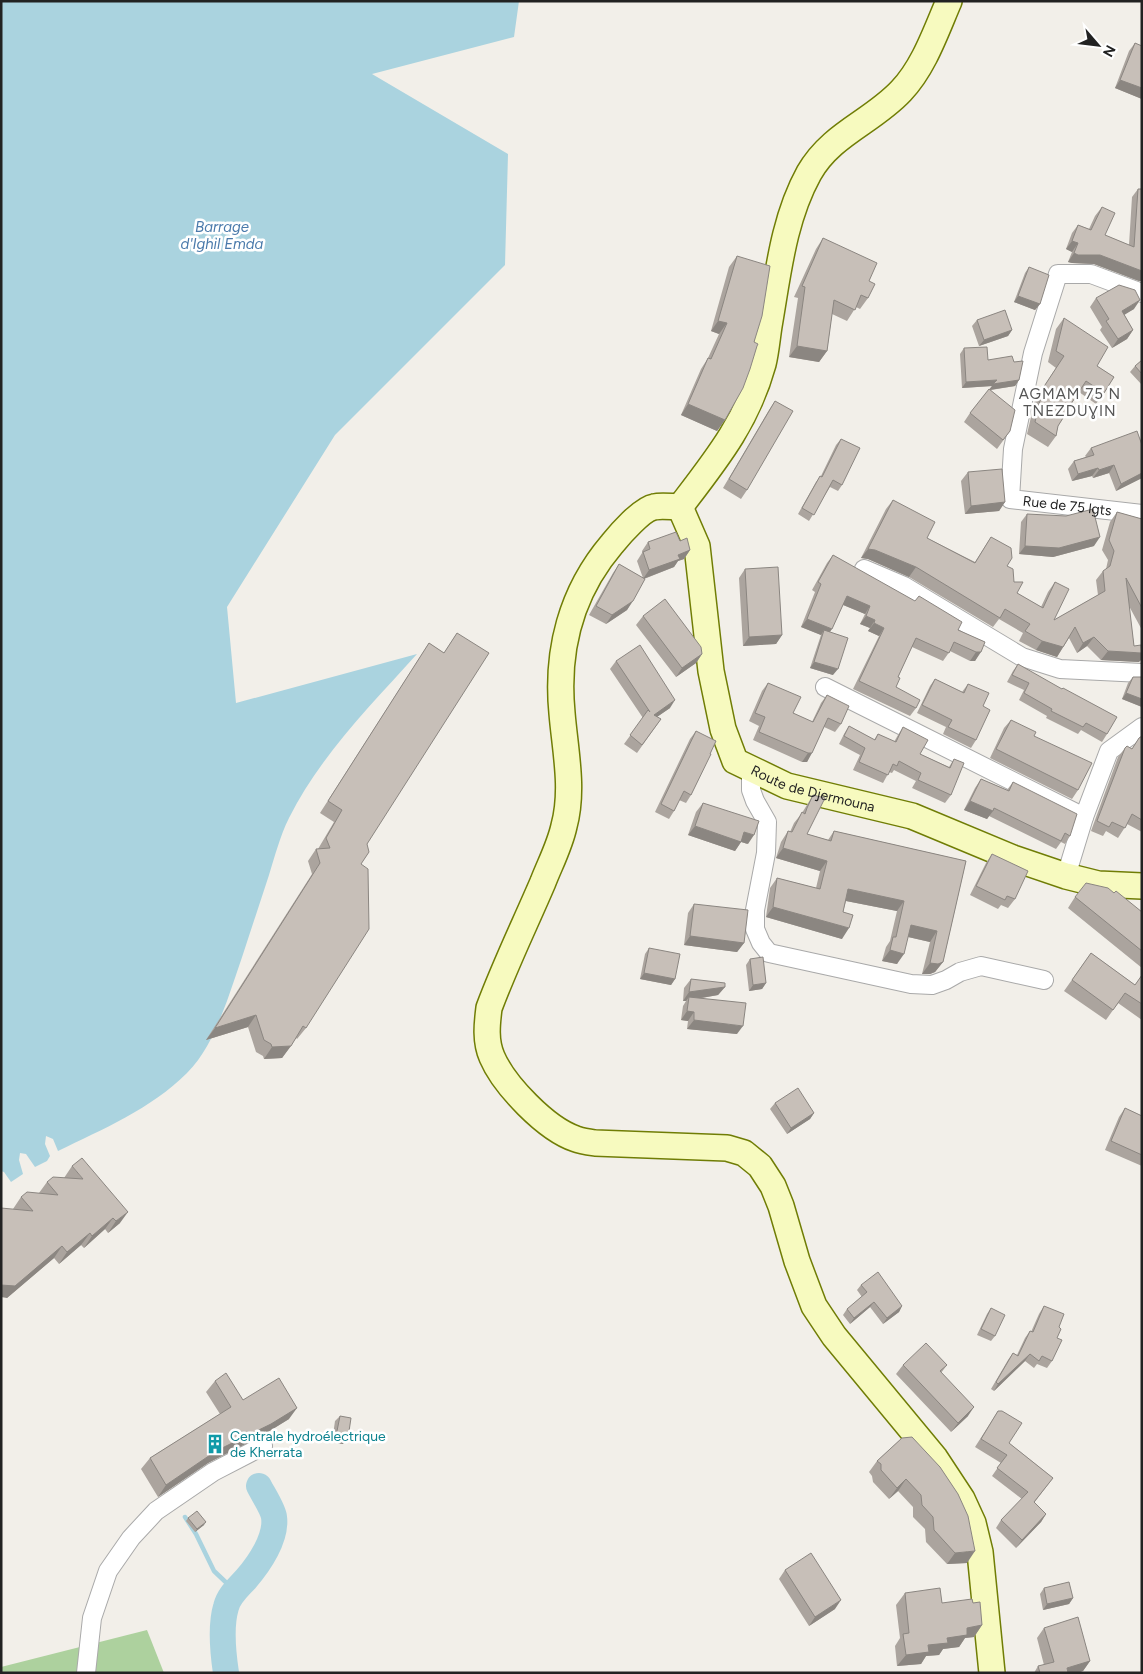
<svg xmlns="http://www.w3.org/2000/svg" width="1143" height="1674" viewBox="0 0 1143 1674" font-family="Figtree,sans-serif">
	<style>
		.forest { fill: #add19e }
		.water { fill: #aad3df }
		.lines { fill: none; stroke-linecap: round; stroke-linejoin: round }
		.stream { stroke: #aad3df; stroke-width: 4.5 }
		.river { stroke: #aad3df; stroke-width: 26 }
		.street-casing { stroke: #a9a9a9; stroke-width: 20 }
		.secondary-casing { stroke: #707d05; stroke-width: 28 }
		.street { stroke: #fff; stroke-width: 18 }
		.secondary { stroke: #f7fabf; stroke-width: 25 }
		.wall { fill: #aba49e }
		.shaded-wall { fill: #8b8681 }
		.building { fill: #c7bfb8; stroke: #8b8681 }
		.labels { text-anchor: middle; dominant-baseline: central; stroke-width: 5; stroke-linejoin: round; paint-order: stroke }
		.street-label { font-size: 14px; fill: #222; stroke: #fff }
		.culture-label { font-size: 14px; fill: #0d838f; stroke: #fff; text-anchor: start }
		.water-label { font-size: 15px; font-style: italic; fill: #4a7aab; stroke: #fff }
		.neighbourhood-label { font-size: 15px; letter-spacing: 1px; fill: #555; stroke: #fff }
	</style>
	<rect width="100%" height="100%" fill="#f2efe9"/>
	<path class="forest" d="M147 1630 164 1673H1V1667Z"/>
	<path class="water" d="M1 1H519L514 37 372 74 508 154 505 265 335 435 227 607 236 703 417 654C371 705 320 756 289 818 280 836 275 856 269 875 255 917 242 959 227 1001 217 1027 207 1053 187 1073 151 1109 103 1129 58 1151L53 1139 46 1136 45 1144 50 1156 47 1161 35 1167 26 1154 20 1153 19 1160 23 1174 11 1182 4 1172 1 1171Z"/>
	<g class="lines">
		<path class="stream" d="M185 1517 196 1534 214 1571 234 1590"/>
		<path class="river" d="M226 1673C223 1653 220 1627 226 1607 229 1595 238 1588 246 1579 259 1564 277 1538 274 1517 273 1509 263 1494 259 1486"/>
		<defs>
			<g id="street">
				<path id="s1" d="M1142 293 1091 274H1058L1033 353 1013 449 1010 499 1142 514"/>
				<path d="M864 569 904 586 1022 657 1060 669 1142 673"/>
				<path d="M825 687 1084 817"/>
				<path d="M751 769V790L755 801 767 822 766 853 755 910V929L761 943 769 953 911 984 932 985 946 980 960 972 981 966 1044 980"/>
				<path d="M1066 876 1084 817 1109 751 1142 727"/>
				<path d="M86 1673 92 1618 108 1571 131 1538 156 1511 213 1472 263 1446"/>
			</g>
			<g id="secondary">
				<path d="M949 1C936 31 924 67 901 91 872 122 831 134 809 173 783 220 778 275 769 326 767 339 766 352 763 364 747 422 716 460 680 507 672 507 662 505 654 507 642 509 620 534 612 544 571 592 556 651 562 713 565 750 574 789 564 826 560 845 550 864 543 882 525 924 505 965 489 1008 487 1024 485 1041 492 1057 504 1085 546 1129 576 1139 581 1141 588 1142 595 1143L727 1148 744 1153 760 1166 773 1186 781 1206 797 1261 814 1306 834 1336 935 1458 962 1499 973 1523 980 1552 992 1673"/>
				<path id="s2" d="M680 507 697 546 711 671 723 729 735 761 787 786 912 816 1013 858 1066 876 1098 884 1142 886"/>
			</g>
		</defs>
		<use href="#street" class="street-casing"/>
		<use href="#secondary" class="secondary-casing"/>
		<use href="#street" class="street"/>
		<use href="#secondary" class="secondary"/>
	</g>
	<path class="wall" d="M1135 43 1142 46V99L1115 88 1129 51Z
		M1138 189H1142V281H1139L1094 264 1072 263 1068 262 1072 252 1066 249 1072 233 1078 225 1089 229 1095 216 1102 207 1105 235 1129 245 1132 197Z
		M823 238 869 281 868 298 860 309 856 307 847 321 832 314 827 351 819 362 789 357 798 298 794 297 816 249Z
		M737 256 725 420 717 431 681 415 701 369 708 358 719 334 711 331 729 267Z
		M1029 267 1040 304 1035 310 1014 302 1025 273Z
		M1096 298 1134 309 1124 314 1133 330 1127 339 1112 348 1100 330 1102 327 1090 307Z
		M1064 318 1097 366 1114 377 1096 404 1079 392 1067 410 1058 426 1056 436 1048 447 1027 434 1035 400 1056 368 1048 362 1056 329Z
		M977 320 1012 330 1008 336 979 346 972 326Z
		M964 348 988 360 1014 362 1019 380 1015 386 991 390 1010 431 997 449 964 422 970 413 992 386 962 388 960 354Z
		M1142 360V385L1130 372 1135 366Z
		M775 401 747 490 741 499 723 488 769 410Z
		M841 439 842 485 838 491 830 487 809 521 798 514 816 482 821 476 836 445Z
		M1142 445V478L1116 491 1109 473 1093 478 1092 476 1072 481 1068 469 1074 461 1086 457 1085 456 1091 448Z
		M968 472 1005 502 999 511 965 514 961 481Z
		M893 500 927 538 975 562 991 537 1007 566 1014 582 1017 593 1041 607 1048 592 1055 582 1054 620 1098 595 1096 580 1103 571 1106 569 1108 560 1102 550 1110 522 1117 512 1142 519V630L1129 606 1134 646 1139 662 1101 660 1087 646 1077 653 1069 638 1057 657 1036 650 1019 641 1023 633 999 619 993 627 909 577 868 559 861 558 886 509Z
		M1027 514 1094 546 1053 557 1019 554 1021 522Z
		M680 541 690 550 684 559 678 561 674 567 644 579 627 610 606 624 589 615 613 573 619 564 643 578 637 561 642 553V551L648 542Z
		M833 555 958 630 985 642 975 661H970L950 651 943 661 912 647 898 677 896 687 916 708 910 716 853 689 879 636 868 631 870 628 860 624 865 614 843 605 830 632 833 675 810 668 821 635 801 627 815 592 812 590 827 563Z
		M745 569 782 635 776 644 743 646 739 578Z
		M643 616 702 654 696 663 676 677 636 625Z
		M457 633 367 844 361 864 306 1028 297 1039 296 1038 282 1058 264 1059 263 1056 256 1052 248 1027 206 1040 312 874 308 861 316 849H318L334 822 320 813 429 643 444 653Z
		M616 661 670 708 657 717 661 719 637 753 624 744 643 718 610 669Z
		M1018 664 1107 734 1102 742 1081 730 1078 734 1046 718 1047 716 1019 700 1024 690 1007 682 1013 671Z
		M1133 677H1142V707L1122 699 1128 683Z
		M935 679 962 692 968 684 983 706 976 740 971 748 943 734 946 727 917 713 930 686Z
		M768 683 793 713 812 722 821 703 827 695 841 724 835 732 824 727 807 762H802L753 740 759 726 749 721 762 691Z
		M1011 720 1034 736 1078 790 1072 799 990 758 1004 728Z
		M849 726 874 740 878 734 894 742 898 735 903 727 920 754 949 767 954 759 951 795 945 803 912 788 916 781 894 770 892 773 889 772 883 783 853 770 860 755 839 744 844 734Z
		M696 731 710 754 691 795 686 803 679 800 674 811 669 819 655 812 690 739Z
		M1142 736V832L1127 824 1118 838 1106 831 1103 836 1091 831 1118 757 1125 748 1132 749 1139 738Z
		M981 779 1007 790 1013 782 1070 836 1065 844 1061 842 1056 849 989 816 987 819 964 810 975 788Z
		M813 795 807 834 828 840 834 831 966 861 943 962 935 972 930 974H922L930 942 908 937 897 964 882 961 886 947 890 941 897 911 846 901 843 912 842 939 766 917 770 888 777 878 816 888 820 871 776 858 781 842 788 831 790 832 794 823 802 813Z
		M703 803 748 844 741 842 735 851 688 835 696 812Z
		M992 854 1015 899 1008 908 1001 905 998 909 970 895 986 863Z
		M1114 893 1142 912V968L1068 908 1075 897Z
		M694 904 744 943 737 952 684 945 688 913Z
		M649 948 675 979 671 985 640 979 645 954Z
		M1091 953 1135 985 1142 975V1020L1118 1003 1106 1020 1064 991Z
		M750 959 766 983 762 989 749 991 746 965Z
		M691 979 725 987 718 995 702 998 737 1034 687 1029 688 1021 681 1020 683 1006 686 1001H683L684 988Z
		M775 1103 814 1113 810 1119 787 1134 770 1109Z
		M1125 1108 1142 1116V1166L1105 1150 1119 1117Z
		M72 1166 120 1223 108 1233 105 1229 84 1248 81 1245 59 1264 54 1258 7 1298 13 1209 21 1197 39 1193 47 1182 64 1178Z
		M861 1285 902 1306 899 1312 883 1324 870 1307 850 1324 843 1315 847 1309 862 1297 857 1290Z
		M1044 1306 1059 1327 1052 1361 1047 1368 1037 1364 1034 1368 1025 1361 994 1391 991 1389 1008 1360 1013 1353 1017 1355 1025 1338 1030 1331 1031 1332 1039 1314Z
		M991 1308 995 1336 991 1341 977 1335 987 1314Z
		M903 1365H947L941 1373 968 1416 951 1432 896 1374Z
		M215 1381 243 1400 289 1419 263 1435 208 1463 158 1497 141 1469 150 1458 220 1414 206 1392Z
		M998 1411 1009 1443 1053 1478 1034 1503 1046 1514 1041 1522 1016 1548 996 1528 1001 1520 1022 1499 992 1476 1001 1463 975 1447Z
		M340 1416 343 1444 332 1442 335 1421Z
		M902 1438 967 1563 947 1564 926 1542 925 1529 913 1517V1507L898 1491 889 1499 873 1482 872 1476 869 1472 877 1461Z
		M188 1518 204 1525 195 1532 186 1521Z
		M785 1570 835 1609 809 1626 779 1579Z
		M1044 1588 1073 1598 1069 1604 1043 1610 1040 1594Z
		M905 1593 942 1603H973L982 1625 974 1637 965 1638 959 1647 943 1649 939 1655 926 1656 921 1664 897 1666 895 1646 900 1638 896 1605Z
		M1044 1628 1090 1661 1083 1671 1077 1673H1034L1038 1666 1044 1665 1037 1638Z"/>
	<path class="shaded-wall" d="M1120 80 1142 88V99L1115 88Z
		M1072 241 1078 243 1072 252 1066 249Z
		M1074 253 1100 255 1142 271V281H1139L1094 264 1072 263 1068 262Z
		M1018 296 1040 304 1035 310 1014 302Z
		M1140 300 1134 309 1116 320 1122 311Z
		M718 321 727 323 719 334 711 331Z
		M1012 330 1008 336 979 346 984 340Z
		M1133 330 1127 339 1112 348 1118 339Z
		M797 346 827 351 819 362 789 357Z
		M997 380H1019L1015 386 989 390 992 386 962 388 966 382Z
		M688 404 725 420 717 431 681 415Z
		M1114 465 1109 473 1093 478 1099 470Z
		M1098 468 1092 476 1072 481 1078 474Z
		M1142 473V478L1116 491 1121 484Z
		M1005 502 999 511 965 514 971 506Z
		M1100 537 1094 546 1053 557 1019 554 1025 546Z
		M868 549 875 550 916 567 909 577 868 559 861 558Z
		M690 550 684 559 678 561 674 567 643 579 649 570 678 555Z
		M847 596 870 606 865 614 841 604Z
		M633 601 627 610 606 624 612 615Z
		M866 616 875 620 870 628 860 624Z
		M807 619 832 629 826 637 824 630 821 635 801 627Z
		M874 623 884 628 879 636 868 631Z
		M782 635 776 644 743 646 749 637Z
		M1094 637 1087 646 1077 653 1083 643Z
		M1042 641 1063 647 1057 657 1036 650Z
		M1108 651 1142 653V659L1139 662 1101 660Z
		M976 652H981L975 661H970Z
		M702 654 696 663 676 677 682 668Z
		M814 662 838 669 833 675 810 668Z
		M1126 693 1142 699V707L1122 699Z
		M675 700 670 708 648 723 654 715Z
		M808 753H812L807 762H802Z
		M970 801 993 811 987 819 964 810Z
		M695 826 741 842 735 851 688 835Z
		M744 832 754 835 748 844 738 841Z
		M783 848 827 861 820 871 776 858Z
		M848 889 904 901 897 911 841 900Z
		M773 907 849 928 842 939 766 917Z
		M911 925 937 931 930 942 904 936Z
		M690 936 744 943 737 952 684 945Z
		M890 950 904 954 897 964 882 961Z
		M943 962 935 972 930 974H922L930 963Z
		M644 973 675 979 671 985 640 979Z
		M766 983 762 989 749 991 753 985Z
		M725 987 718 995 689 1000V997L686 1001H683L689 992Z
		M687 1011 694 1012 688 1021 681 1020Z
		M256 1015 248 1027 206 1040 215 1028Z
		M694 1020 743 1026 737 1034 687 1029Z
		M291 1046 282 1058 264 1059 272 1047Z
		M814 1113 810 1119 787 1134 791 1128Z
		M128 1212 120 1223 108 1233 116 1221Z
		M113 1218 105 1229 84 1248 92 1236Z
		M90 1233 81 1245 59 1264 67 1252Z
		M62 1246 54 1258 7 1298 1 1297V1285Z
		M874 1302 870 1307 850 1324 854 1318Z
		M902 1306 899 1312 883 1324 887 1318Z
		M1030 1354 1025 1361 994 1391 998 1384Z
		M974 1407 968 1416 951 1432 958 1423Z
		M297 1408 289 1419 263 1435 208 1463 158 1497 166 1485 216 1451Z
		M336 1436 348 1438 343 1444 332 1442Z
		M906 1479 898 1491 889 1499 897 1488Z
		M1046 1514 1041 1522 1016 1548 1022 1540Z
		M206 1522 204 1525 195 1532 197 1529Z
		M975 1551 967 1563 947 1564 955 1553Z
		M1073 1598 1069 1604 1043 1610 1047 1604Z
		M841 1600 835 1609 809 1626 815 1617Z
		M982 1625 974 1637 965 1638 959 1647 943 1649 939 1655 926 1656 921 1664 897 1666 906 1655 947 1638 967 1628Z
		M1090 1661 1083 1671 1077 1673H1063L1067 1668Z"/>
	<path class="building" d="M1135 43 1142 46V88L1120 80Z
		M1138 189H1142V271L1100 255H1078L1074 253 1078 243 1072 241 1078 225 1091 230 1102 207 1115 213 1105 235 1134 247Z
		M823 238 877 263 869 281 875 284 868 298 861 295 855 310 834 300 827 351 797 346 805 287 802 286Z
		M737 256 770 266 762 316 754 342 758 344 757 346 750 369 743 388 725 420 688 404 708 358 711 359 727 323 718 321Z
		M1029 267 1049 275 1040 304 1018 296Z
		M1119 285 1135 290 1140 300 1122 311 1133 330 1118 339 1106 321 1109 319 1096 298Z
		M1005 310 1012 330 984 340 977 320Z
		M1064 318 1108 347 1097 366 1114 377 1104 393 1086 381 1067 410H1068L1058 426 1056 436 1035 422 1043 388 1064 356 1056 351Z
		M987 347 988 360 1012 356 1014 362 1023 361 1019 380 993 384 997 380 966 382 964 348Z
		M1142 360V374L1135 366Z
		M989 389 1015 410 1010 431 1003 440 970 413Z
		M775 401 793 411 747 490 729 479Z
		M1137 431 1142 445V473L1121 484 1114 465 1099 470 1098 468 1078 474 1074 461 1094 455 1091 448Z
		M841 439 860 448 842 485 833 480 814 515 802 508 820 476 822 477Z
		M1002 469 1005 502 971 506 968 472Z
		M893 500 935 522 927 538 975 563 991 537 1011 548 1012 558 1007 566 1013 569 1014 582H1023L1017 593 1043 608 1055 582 1069 589 1054 620 1105 591 1103 571 1110 566 1114 551 1109 540 1117 512 1142 519V608L1126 578 1134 646 1141 645 1142 653 1108 651 1094 637 1083 643 1075 627 1063 647 1042 641 1025 631 1030 624 1005 609 1000 618 916 567 875 550 868 549Z
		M1093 509 1100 537 1059 548 1025 546 1027 514 1066 516Z
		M676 532 680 541 687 538 690 550 678 555 680 559 649 570 643 552 650 549 648 542Z
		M833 555 915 601 919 596 962 622 958 630 985 642 981 652H976L954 642 949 653 916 638 898 677 900 678 896 687 920 700 916 708 859 681 884 628 874 623 875 620 866 616 870 606 847 596 832 629 807 619 821 584 818 582Z
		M619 564 645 579 633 601 612 615 596 606Z
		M778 567 782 635 749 637 745 569Z
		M665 599 701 647 702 654 682 668 643 616Z
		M824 630 848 638 838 669 814 662Z
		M457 633 489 653 367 844 369 852 361 864 368 869 369 929 306 1028 303 1026 291 1046 272 1047 271 1044 264 1040 256 1015 215 1028 320 863 316 849 330 848 326 838 342 810 328 801 429 643 444 653Z
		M640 645 675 700 654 715 661 719 642 745 630 735 648 710 650 712 616 661Z
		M1018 664 1062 689 1063 688 1117 717 1107 734 1086 723 1083 727 1051 711 1052 709 1024 693 1029 683 1012 675Z
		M1133 677H1142V699L1126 693Z
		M935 679 964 693 968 684 989 693 983 706 990 710 976 740 948 727 952 720 922 705Z
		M768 683 801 697 793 713 813 722 827 695 849 706 841 724 828 718 812 753H808L759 732 765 717 755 713Z
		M1011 720 1036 732 1034 736 1092 763 1078 790 996 749Z
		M849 726 875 740 878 734 896 742 903 727 928 740 920 754 950 768 954 759 964 763 951 795 918 780 921 773 899 761 897 766 893 764 888 775 859 762 865 748 844 736Z
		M696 731 716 741 710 754H711L691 795 684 791 674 811 661 804Z
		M1142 736V820L1132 814 1125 828 1112 822 1109 827 1097 821 1125 748 1127 746 1132 749 1139 738Z
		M981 779 1009 791 1013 782 1077 814 1070 836 1065 833 1061 841 994 808 993 811 970 801Z
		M813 795 825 798 807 834 831 841 834 831 966 861 943 962 938 964 930 963 937 931 911 925 904 954 890 950 893 937H896L904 901 848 889 843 912 853 915 849 928 773 907 777 878 820 889 827 861 783 848 788 831 792 832 802 812 805 814 807 808Z
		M703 803 759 821 754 835 744 832 741 842 695 826Z
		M992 854 1028 871 1015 899 1007 896 1005 900 976 886Z
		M1086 883 1108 888 1114 893 1116 891 1142 912V951L1075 897Z
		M694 904 748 910 744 943 690 936Z
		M649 948 680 954 675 979 644 973Z
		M1091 953 1135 985 1142 975V1004L1125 993 1113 1010 1072 980Z
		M763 957 766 983 753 985 750 959Z
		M691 979 725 983V987L689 992Z
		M689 997 746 1003 743 1026 694 1020V1012L687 1011Z
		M798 1088 814 1113 791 1128 775 1103Z
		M1125 1108 1142 1116V1155L1111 1141Z
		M82 1158 128 1212 116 1221 113 1218 92 1236 90 1233 67 1252 62 1246 15 1286 1 1285V1208L33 1211 21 1197 27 1192 58 1195 47 1182 53 1177 83 1179 72 1166Z
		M878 1272 902 1306 887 1318 874 1302 854 1318 847 1309 867 1292 861 1285Z
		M1044 1306 1064 1314 1059 1327 1061 1329 1057 1338 1062 1340 1052 1361 1042 1356 1039 1361 1030 1354 998 1384 996 1382 1013 1353 1018 1356 1030 1331 1033 1332Z
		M991 1308 1005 1315 995 1336 981 1329Z
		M926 1343 947 1365 940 1371 974 1407 958 1423 903 1365Z
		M226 1373 243 1400 279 1378 297 1408 271 1424 216 1451 166 1485 150 1458 231 1407 215 1381Z
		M998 1411H1002L1022 1423 1009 1443 1053 1478 1034 1502 1046 1514 1022 1540 1001 1520 1028 1492 997 1468 1007 1455 981 1439Z
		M340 1416 351 1418 348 1438 336 1436Z
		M912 1437 940 1467 958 1494 968 1516 975 1551 955 1553 934 1530 933 1517 922 1505 921 1495 906 1479 897 1488 881 1470V1464L877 1461 902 1438Z
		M197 1511 206 1522 197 1529 188 1518Z
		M811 1553 841 1600 815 1617 785 1570Z
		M1069 1582 1073 1598 1047 1604 1044 1588Z
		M940 1588 942 1603 972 1599 973 1603 980 1602 982 1625 967 1628V1635L947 1638 948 1643 928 1645 929 1652 906 1655 903 1634 909 1633 905 1593Z
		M1078 1617 1090 1661 1067 1668 1068 1673H1040L1038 1666 1054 1662 1044 1628Z"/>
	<defs>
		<symbol id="building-bare" viewBox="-9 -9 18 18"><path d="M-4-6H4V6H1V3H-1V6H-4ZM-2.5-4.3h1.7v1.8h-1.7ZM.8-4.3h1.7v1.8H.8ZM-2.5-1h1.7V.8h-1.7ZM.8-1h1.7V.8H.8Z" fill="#0f9aa8" stroke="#fff" stroke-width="2.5" paint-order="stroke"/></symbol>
	</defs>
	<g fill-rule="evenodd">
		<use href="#building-bare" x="201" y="1430" width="28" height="28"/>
	</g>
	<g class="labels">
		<g class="street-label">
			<text stroke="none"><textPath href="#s1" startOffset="376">Rue de 75 lgts</textPath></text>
			<text stroke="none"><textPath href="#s2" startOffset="345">Route de Djermouna</textPath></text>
		</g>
		<g class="culture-label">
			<text x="230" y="1436">Centrale hydroélectrique<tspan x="230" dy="16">de Kherrata</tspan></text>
		</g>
		<g class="water-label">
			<text x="222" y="227">Barrage<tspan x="222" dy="17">d'Ighil Emda</tspan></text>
		</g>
		<g class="neighbourhood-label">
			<text x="1070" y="394">AGMAM 75 N<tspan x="1070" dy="17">TNEZDUƔIN</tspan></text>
		</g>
	</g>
	<rect width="1143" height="1674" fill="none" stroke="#222222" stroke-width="5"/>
	<g transform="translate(1098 45) rotate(118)" stroke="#ffffff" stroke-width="4" paint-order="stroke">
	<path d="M0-4L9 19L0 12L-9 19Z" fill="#222222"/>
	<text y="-8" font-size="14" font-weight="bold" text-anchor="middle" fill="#222222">N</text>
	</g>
</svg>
